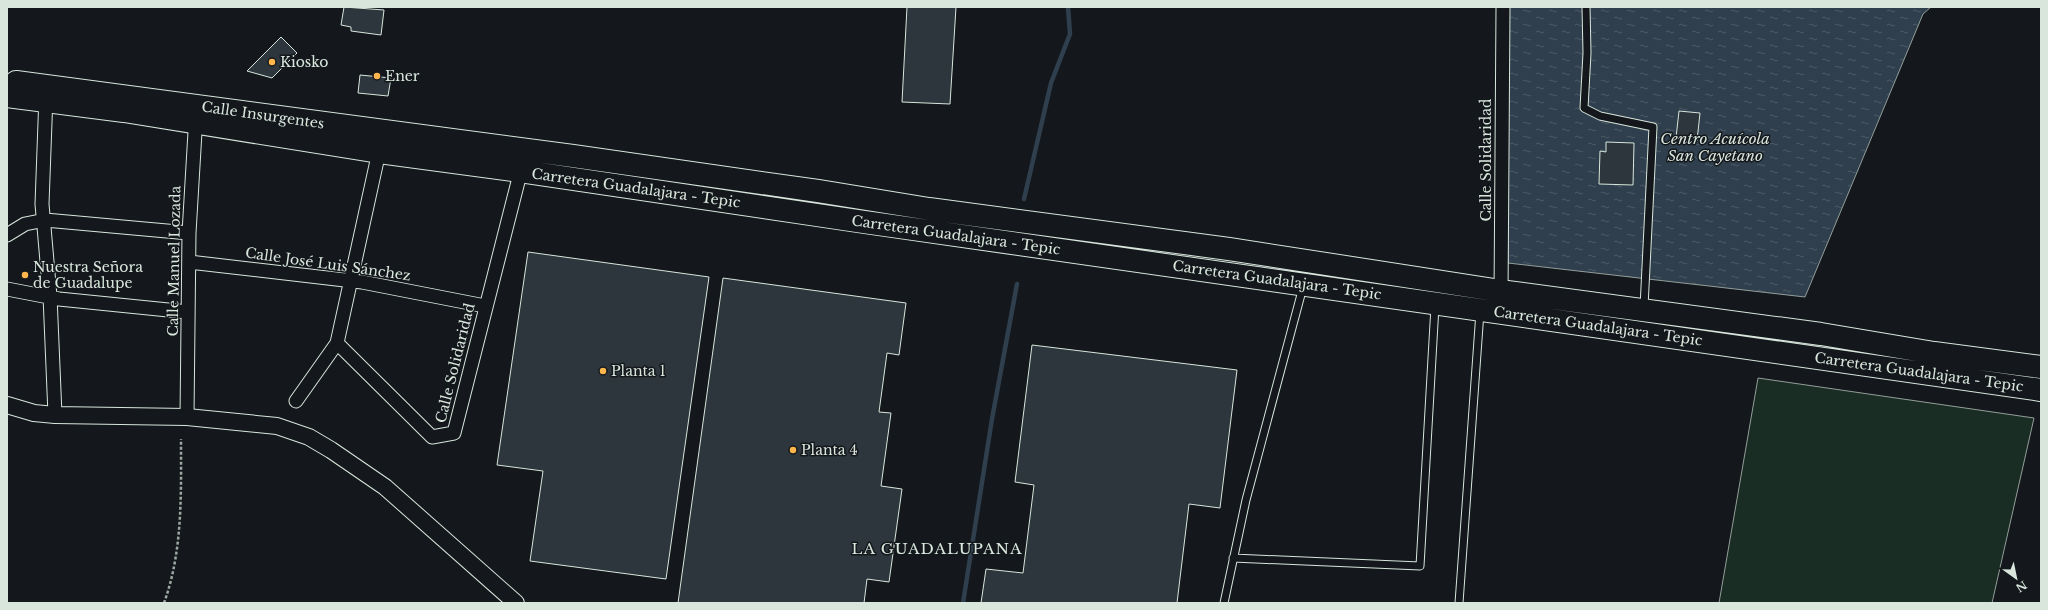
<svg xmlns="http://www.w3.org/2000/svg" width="2048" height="610" viewBox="0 0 2048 610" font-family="'Libre Baskerville',serif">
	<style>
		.green { fill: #1a2d24; stroke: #939e99 }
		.water { fill: url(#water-ripples); stroke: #939e99 }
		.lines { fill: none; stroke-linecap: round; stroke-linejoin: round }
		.stream { stroke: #2f3f4d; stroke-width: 4.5 }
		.building { fill: #2c363c; stroke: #d8e6dc }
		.service-casing { stroke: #d8e6dc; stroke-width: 9 }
		.minor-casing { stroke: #d8e6dc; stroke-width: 15 }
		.tertiary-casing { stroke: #d8e6dc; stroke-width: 18 }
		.trunk-casing { stroke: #d8e6dc; stroke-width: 24 }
		.path { stroke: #9da8a2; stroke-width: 2.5; stroke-dasharray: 3 2; stroke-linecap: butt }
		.service { stroke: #14181c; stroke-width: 7 }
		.minor { stroke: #14181c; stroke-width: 13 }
		.tertiary { stroke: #14181c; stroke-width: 16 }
		.trunk { stroke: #14181c; stroke-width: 22 }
		.poi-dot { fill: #ffb74d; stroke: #14181c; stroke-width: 1.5 }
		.labels { text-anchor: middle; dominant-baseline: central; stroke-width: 3; stroke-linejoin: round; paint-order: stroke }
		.poi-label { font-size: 14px; fill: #d8e6dc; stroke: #14181c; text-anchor: start }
		.street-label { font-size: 14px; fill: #d8e6dc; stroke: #14181c }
		.water-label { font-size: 15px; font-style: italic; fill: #d8e6dc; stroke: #14181c }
		.neighbourhood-label { font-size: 15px; letter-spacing: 1px; fill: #d8e6dc; stroke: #14181c }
	</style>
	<defs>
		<pattern id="water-ripples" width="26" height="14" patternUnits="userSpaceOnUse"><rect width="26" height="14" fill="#2f3f4d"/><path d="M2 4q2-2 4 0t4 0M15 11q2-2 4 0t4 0" fill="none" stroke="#4c5b66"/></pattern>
	</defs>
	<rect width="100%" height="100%" fill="#14181c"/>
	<path class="green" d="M1758 378 2034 418 1992 603H1719Z"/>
	<path class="water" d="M1507 7H1931L1923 14 1805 297 1508 263Z"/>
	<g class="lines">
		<path class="stream" d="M1024 199 1051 83 1070 34 1068 7
			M963 603 992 419 1017 284"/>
	</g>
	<path class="building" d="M344 7 384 10 381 35 351 31V27L341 25Z
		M907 7H956L950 104 902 102Z
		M281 37 297 53 272 78 247 71Z
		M360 75 391 78 388 96 358 93Z
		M1679 111 1700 113 1697 141 1676 138Z
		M1606 142 1634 143 1633 185 1599 184 1600 151 1606 152Z
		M528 252 709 277 666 579 530 561 543 471 497 465Z
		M723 278 906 303 899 355 887 353 879 412 891 413 881 486 902 489 889 582 867 579 864 603H678Z
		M1032 345 1237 370 1220 508 1189 504 1177 603H981L986 569 1023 573 1034 485 1015 482Z"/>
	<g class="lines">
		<defs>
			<path id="service" d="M1586 7 1587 53 1584 108 1600 116 1653 127 1644 307
				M1233 558 1420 566 1435 306
				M1224 603 1246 500 1303 287
				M1459 603 1480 312"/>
			<path id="minor" d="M46 95 42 204 50 296 55 415
				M7 235 25 224 45 220 189 233
				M189 262 362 282 485 306
				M7 289 59 299 188 312
				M1501 297 1503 7
				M337 343 432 437 454 433 522 166
				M296 401 337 343 380 147
				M187 417 189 233 196 115"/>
			<path id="tertiary" d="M7 405 34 413 55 415 187 417 277 426 309 437 331 450 385 487 516 603"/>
			<path id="trunk" d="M16 82 573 156 818 191 929 209 1229 249 1501 291 1821 334 1934 353 2041 367
				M7 96 124 111 379 152 513 170 864 222 2041 390"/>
		</defs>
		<use href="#service" class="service-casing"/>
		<use href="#minor" class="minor-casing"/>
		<use href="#tertiary" class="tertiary-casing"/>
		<use href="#trunk" class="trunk-casing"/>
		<path class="path" d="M164 603C183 551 181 493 181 439"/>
		<use href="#service" class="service"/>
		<use href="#minor" class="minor"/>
		<use href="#tertiary" class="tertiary"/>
		<use href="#trunk" class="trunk"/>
	</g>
	<g class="poi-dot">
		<circle cx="272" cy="62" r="4"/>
		<circle cx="377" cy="76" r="4"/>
		<circle cx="25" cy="275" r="4"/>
		<circle cx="603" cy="371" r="4"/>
		<circle cx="793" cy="450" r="4"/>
	</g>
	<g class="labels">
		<g class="poi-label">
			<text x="280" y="62">Kiosko</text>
			<text x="385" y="76">Ener</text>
			<text x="33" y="267">Nuestra Señora<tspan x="33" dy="16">de Guadalupe</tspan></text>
			<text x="611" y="371">Planta 1</text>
			<text x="801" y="450">Planta 4</text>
		</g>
		<g class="street-label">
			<text transform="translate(263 115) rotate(8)">Calle Insurgentes</text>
			<text transform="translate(1486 160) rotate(-90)">Calle Solidaridad</text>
			<text transform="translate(636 188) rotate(8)">Carretera Guadalajara - Tepic</text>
			<text transform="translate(956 235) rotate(8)">Carretera Guadalajara - Tepic</text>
			<text transform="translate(174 261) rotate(-89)">Calle Manuel Lozada</text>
			<text transform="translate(328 264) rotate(8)">Calle José Luis Sánchez</text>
			<text transform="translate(1277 280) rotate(8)">Carretera Guadalajara - Tepic</text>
			<text transform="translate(1598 326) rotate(8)">Carretera Guadalajara - Tepic</text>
			<text transform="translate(455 363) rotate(-76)">Calle Solidaridad</text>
			<text transform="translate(1919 372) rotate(8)">Carretera Guadalajara - Tepic</text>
		</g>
		<g class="water-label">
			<text x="1715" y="138">Centro Acuícola<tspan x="1715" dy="17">San Cayetano</tspan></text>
		</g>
		<g class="neighbourhood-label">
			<text x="937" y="548">LA GUADALUPANA</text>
		</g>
	</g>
	<rect width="2048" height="610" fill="none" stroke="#d8e6dc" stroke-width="16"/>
	<g transform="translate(2016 578) rotate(147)" stroke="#14181c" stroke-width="3" paint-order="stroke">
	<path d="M0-3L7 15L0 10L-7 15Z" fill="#d8e6dc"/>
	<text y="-6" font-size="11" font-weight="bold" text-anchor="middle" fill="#d8e6dc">N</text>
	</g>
</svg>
